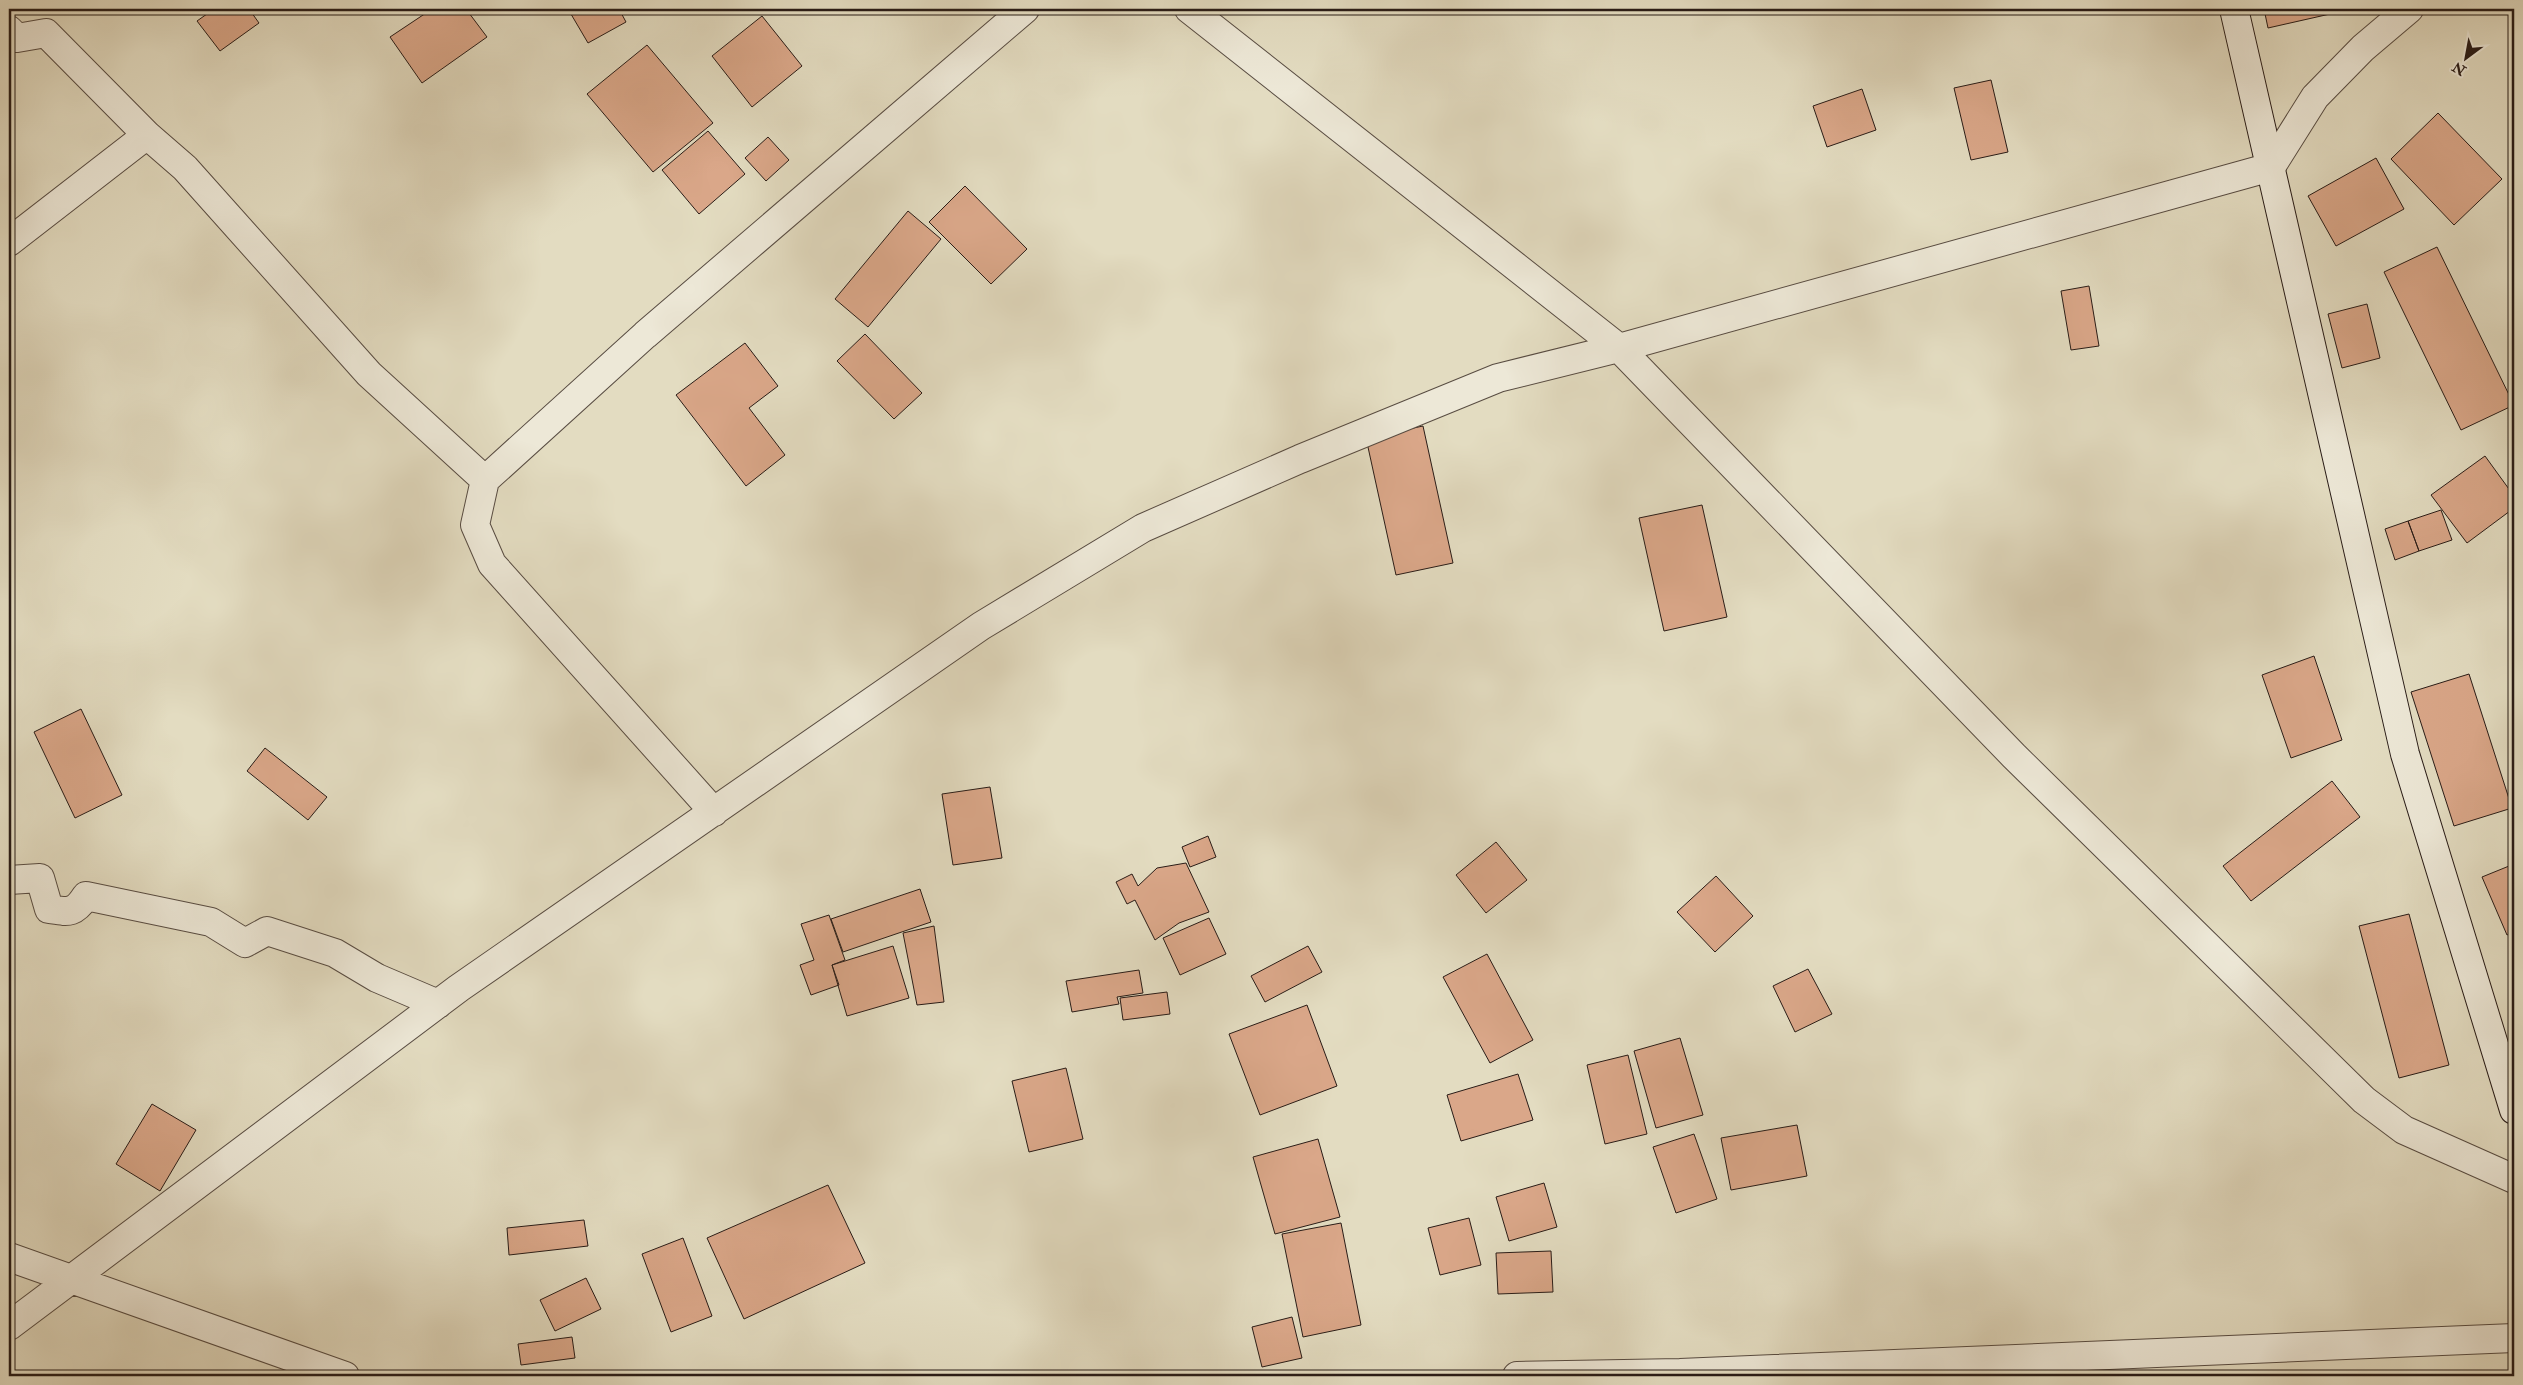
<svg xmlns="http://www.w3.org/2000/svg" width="2523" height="1385" viewBox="0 0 2523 1385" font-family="'IM FELL Double Pica',serif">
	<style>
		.building { fill: #daa789; stroke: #291c17 }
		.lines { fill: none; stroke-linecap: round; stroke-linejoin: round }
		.minor-casing { stroke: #584c42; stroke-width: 30 }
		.secondary-casing { stroke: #291c17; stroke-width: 30 }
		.minor { stroke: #ede8d7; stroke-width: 28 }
		.secondary { stroke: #ede8d7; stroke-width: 28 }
	</style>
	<rect width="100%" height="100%" fill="#e3dcc1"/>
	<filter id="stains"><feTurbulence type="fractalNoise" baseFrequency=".004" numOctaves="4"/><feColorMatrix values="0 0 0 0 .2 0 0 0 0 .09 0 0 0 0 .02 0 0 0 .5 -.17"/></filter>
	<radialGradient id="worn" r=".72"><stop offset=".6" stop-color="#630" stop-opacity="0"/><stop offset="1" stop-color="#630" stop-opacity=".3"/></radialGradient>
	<path class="building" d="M214 9H249L259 23 220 51 197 21Z
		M432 9H466L487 37 422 83 390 37Z
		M568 9H619L626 22 588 43Z
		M2264 9H2329L2330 14 2268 28Z
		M762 16 802 66 752 107 712 56Z
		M647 45 713 123 653 172 587 94Z
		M1991 80 2008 152 1971 160 1954 88Z
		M1862 89 1876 130 1827 147 1813 106Z
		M2438 113 2502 179 2454 225 2391 159Z
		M708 131 745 174 699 214 662 170Z
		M768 137 789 160 766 181 745 158Z
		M2376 158 2404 209 2336 246 2308 196Z
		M965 186 1027 249 991 284 929 222Z
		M908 211 941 239 868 327 835 299Z
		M2437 247 2514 405 2461 430 2384 272Z
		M2089 286 2099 346 2071 350 2061 291Z
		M2367 304 2380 358 2342 368 2328 314Z
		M865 334 922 393 894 419 837 361Z
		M745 343 778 386 749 408 785 455 746 486 676 395Z
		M1423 426 1453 563 1396 575 1366 438Z
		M2485 456 2514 496V508L2467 543 2431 495Z
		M1702 505 1727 617 1664 631 1639 518Z
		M2441 510 2452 540 2419 551 2408 521Z
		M2408 521 2419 551 2395 560 2385 529Z
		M2314 656 2342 740 2291 758 2262 675Z
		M2469 674 2512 808 2454 826 2411 692Z
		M81 709 122 795 75 818 34 732Z
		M265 748 327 797 308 820 247 771Z
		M2332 781 2360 817 2251 901 2223 866Z
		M990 787 1002 858 953 865 942 794Z
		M1208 836 1216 857 1190 867 1182 847Z
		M1496 842 1527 880 1486 913 1456 875Z
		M1186 863 1209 912 1179 923 1155 940 1135 900 1127 904 1116 882 1132 874 1138 886 1157 868Z
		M2514 864V932L2507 935 2482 877Z
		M1716 876 1753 916 1715 952 1677 912Z
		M920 889 931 922 843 952 831 919Z
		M2409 914 2449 1065 2399 1078 2359 926Z
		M829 915 845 960 832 965 839 985 811 995 800 965 814 960 801 924Z
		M1209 918 1226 954 1180 975 1163 938Z
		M934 926 944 1002 917 1005 903 933Z
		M893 946 909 998 847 1016 832 965Z
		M1308 946 1322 972 1265 1002 1251 976Z
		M1487 954 1533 1040 1490 1063 1443 977Z
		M1808 969 1832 1014 1795 1032 1773 986Z
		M1139 970 1143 993 1117 997 1119 1004 1072 1012 1066 981Z
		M1167 992 1170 1014 1123 1020 1120 998Z
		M1307 1005 1337 1086 1260 1115 1229 1034Z
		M1680 1038 1703 1115 1656 1128 1634 1051Z
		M1628 1055 1647 1134 1605 1144 1587 1065Z
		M1066 1068 1083 1139 1029 1152 1012 1081Z
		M1518 1074 1533 1120 1461 1141 1447 1095Z
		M152 1104 196 1130 160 1191 116 1164Z
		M1797 1125 1807 1176 1731 1190 1721 1138Z
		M1694 1134 1717 1199 1676 1213 1653 1147Z
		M1318 1139 1340 1217 1275 1234 1253 1157Z
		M1544 1183 1557 1227 1509 1241 1496 1197Z
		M828 1185 865 1263 744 1319 707 1238Z
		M1469 1218 1481 1265 1440 1275 1428 1228Z
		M584 1220 588 1246 509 1255 507 1228Z
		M1341 1223 1361 1325 1303 1337 1282 1234Z
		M683 1238 712 1316 671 1332 642 1254Z
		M1551 1251 1553 1292 1498 1294 1496 1253Z
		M586 1278 601 1309 555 1331 540 1300Z
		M1292 1317 1302 1358 1262 1367 1252 1327Z
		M572 1337 575 1358 521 1365 518 1344Z"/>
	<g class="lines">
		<defs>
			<path id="minor" d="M1189 9 1619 348 2014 756 2364 1100 2404 1130 2514 1179
				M9 30 17 38 46 33 147 135
				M9 242 147 135 185 168 369 374 485 480
				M714 812 492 564 475 525 485 480 645 335 1025 9
				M9 880 40 878 49 909C69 912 74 914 86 896L211 922 245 943 267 931 335 953 377 978 438 1004
				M9 1257 345 1376
				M9 1326 459 988 981 626 1143 528 1300 459 1498 378 1619 348 2271 167 2315 97 2363 48 2409 9
				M1517 1376 1680 1373 2514 1338"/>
			<path id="secondary" d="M2234 9 2405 754 2514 1110"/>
		</defs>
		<use href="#minor" class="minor-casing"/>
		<use href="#secondary" class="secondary-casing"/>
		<use href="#minor" class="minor"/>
		<use href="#secondary" class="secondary"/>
	</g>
	<rect width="2523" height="1385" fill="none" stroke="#e3dcc1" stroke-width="30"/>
	<rect x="10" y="10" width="2503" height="1365" fill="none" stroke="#291c17" stroke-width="2.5"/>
	<rect x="15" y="15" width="2493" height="1355" fill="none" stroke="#291c17"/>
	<g transform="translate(2466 58) rotate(212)" stroke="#ede8d7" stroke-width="4" paint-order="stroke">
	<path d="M0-4L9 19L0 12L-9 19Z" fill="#291c17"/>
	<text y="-8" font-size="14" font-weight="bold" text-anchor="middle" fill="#291c17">N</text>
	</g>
	<rect width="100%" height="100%" filter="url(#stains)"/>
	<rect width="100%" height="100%" fill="url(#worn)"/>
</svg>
